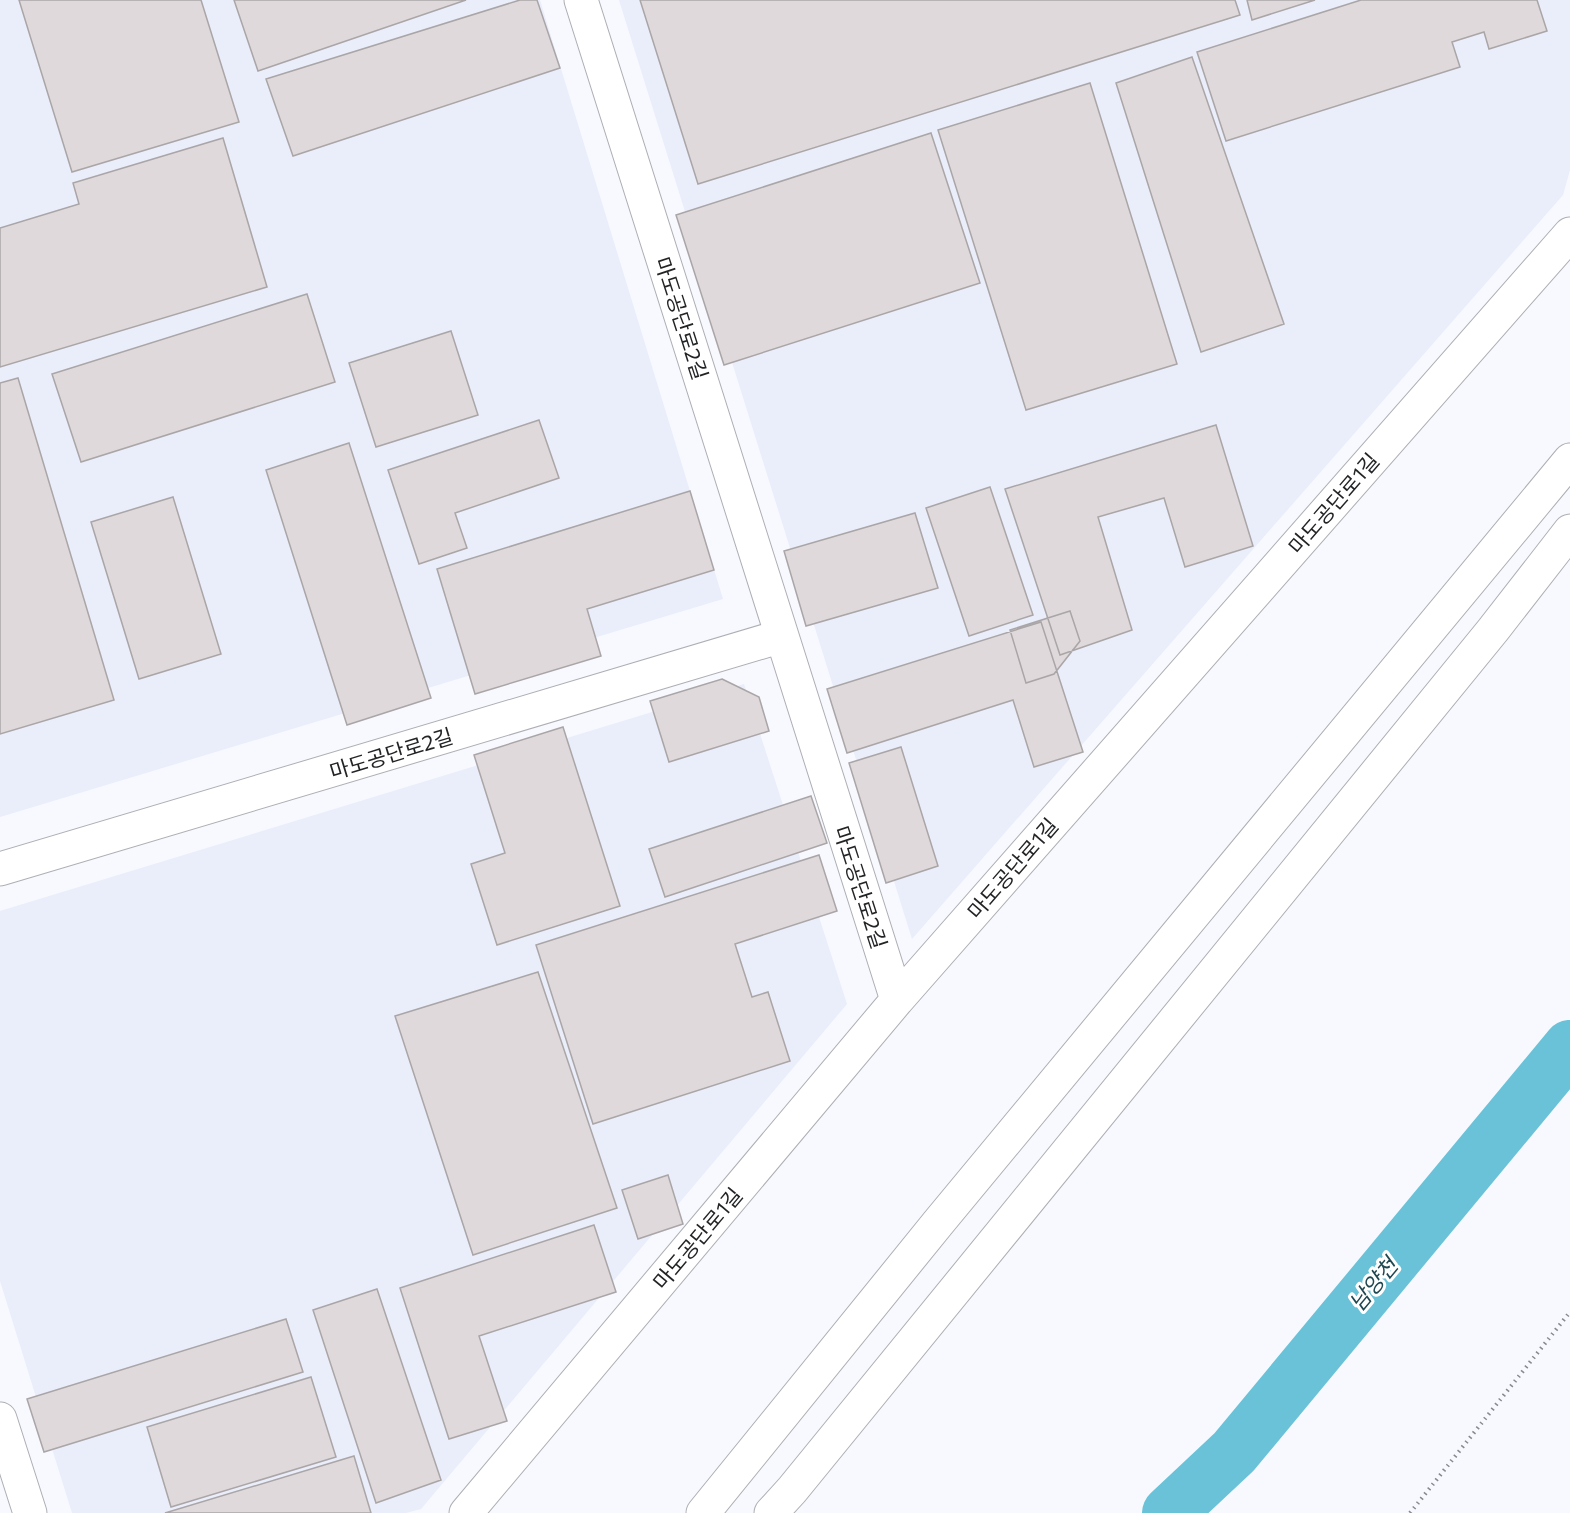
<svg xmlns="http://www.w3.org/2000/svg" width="1570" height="1513" viewBox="0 0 1570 1513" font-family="Commissioner,'Noto Sans KR',sans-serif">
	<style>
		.built { fill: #eaedfa }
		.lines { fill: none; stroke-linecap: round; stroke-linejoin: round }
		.river { stroke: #69c2d7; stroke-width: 54 }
		.building { fill: #dfd9db; stroke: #aaa5a6; stroke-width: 1.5 }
		.secondary-casing { stroke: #aeafb4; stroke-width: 35 }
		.path { stroke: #88898c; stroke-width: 4; stroke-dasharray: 1.5 4.5; stroke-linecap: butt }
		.secondary { stroke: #fff; stroke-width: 33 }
		.labels { text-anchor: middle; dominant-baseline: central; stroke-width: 6; stroke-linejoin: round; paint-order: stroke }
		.street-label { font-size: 21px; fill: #232426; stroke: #fff }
		.water-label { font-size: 22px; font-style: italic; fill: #1e4751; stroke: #fff }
	</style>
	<rect width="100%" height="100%" fill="#f7f9fe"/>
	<path class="built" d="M0 0H540L723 599 0 817Z
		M619 0H1570V170L1563 195 912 939Z
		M744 684 847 1004 421 1509 406 1513H72L0 1281V911Z"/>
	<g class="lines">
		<path class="river" d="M1169 1513 1234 1452 1570 1047"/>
	</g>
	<path class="building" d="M19 0H201L239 122 72 172Z
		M234 0H466L258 71Z
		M520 0H537L560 68 293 156 266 79Z
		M640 0H1235L1240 15 698 184Z
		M1247 0H1315L1252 20Z
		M1361 0H1537L1547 31 1489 49 1484 32 1452 42 1460 67 1226 141 1197 52Z
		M1192 57 1284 324 1201 352 1116 83Z
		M1090 83 1177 364 1026 410 938 130Z
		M931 133 980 283 724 365 676 215Z
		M223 138 267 287 0 367V228L79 204 73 183Z
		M307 294 335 382 81 462 52 374Z
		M451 331 478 415 376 447 349 363Z
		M18 378 114 700 0 734V383Z
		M539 420 559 478 455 513 467 548 419 564 388 470Z
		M1216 425 1253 546 1185 567 1164 498 1098 517 1132 630 1060 655 1005 489Z
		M349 443 431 698 347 725 266 470Z
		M990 487 1033 615 969 636 926 508Z
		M690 491 714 570 587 609 601 656 475 694 437 569Z
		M173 497 221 654 139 679 91 522Z
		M915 513 938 588 806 626 784 551Z
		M1070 611 1080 641 1054 674 1026 683 1010 630Z
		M1041 622 1083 752 1034 767 1013 700 847 753 827 689Z
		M722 679 759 697 769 731 669 762 650 701Z
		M563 727 620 906 497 945 471 864 505 853 474 755Z
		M901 747 938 866 886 883 849 763Z
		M811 796 827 843 665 897 649 849Z
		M819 855 837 911 735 944 752 997 768 992 790 1061 593 1124 536 945Z
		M538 972 617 1208 473 1255 395 1016Z
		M668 1175 683 1224 638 1239 622 1190Z
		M594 1225 616 1292 479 1336 507 1421 449 1439 400 1288Z
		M377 1289 441 1480 376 1503 313 1310Z
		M286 1319 303 1372 44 1452 27 1399Z
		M311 1377 336 1457 171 1507 147 1427Z
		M354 1456 371 1513H165Z"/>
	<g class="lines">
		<defs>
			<path id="secondary" d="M581 0 897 1000
				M0 869 782 636
				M0 1419 30 1513
				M466 1513 897 1000 1570 234
				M703 1513 938 1223 1570 460
				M771 1513 792 1490 1493 630 1570 531"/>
		</defs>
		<use href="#secondary" class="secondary-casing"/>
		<path class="path" d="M1410 1513 1570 1312"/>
		<use href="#secondary" class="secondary"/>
	</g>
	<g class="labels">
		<g class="street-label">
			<text transform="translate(682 318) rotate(72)">마도공단로2길</text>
			<text transform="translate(1333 503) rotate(-49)">마도공단로1길</text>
			<text transform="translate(391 753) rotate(-17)">마도공단로2길</text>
			<text transform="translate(1012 868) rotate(-49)">마도공단로1길</text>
			<text transform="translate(861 887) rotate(72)">마도공단로2길</text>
			<text transform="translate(697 1238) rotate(-50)">마도공단로1길</text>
		</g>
		<g class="water-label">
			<text transform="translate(1373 1284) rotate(-50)">남양천</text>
		</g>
	</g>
</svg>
